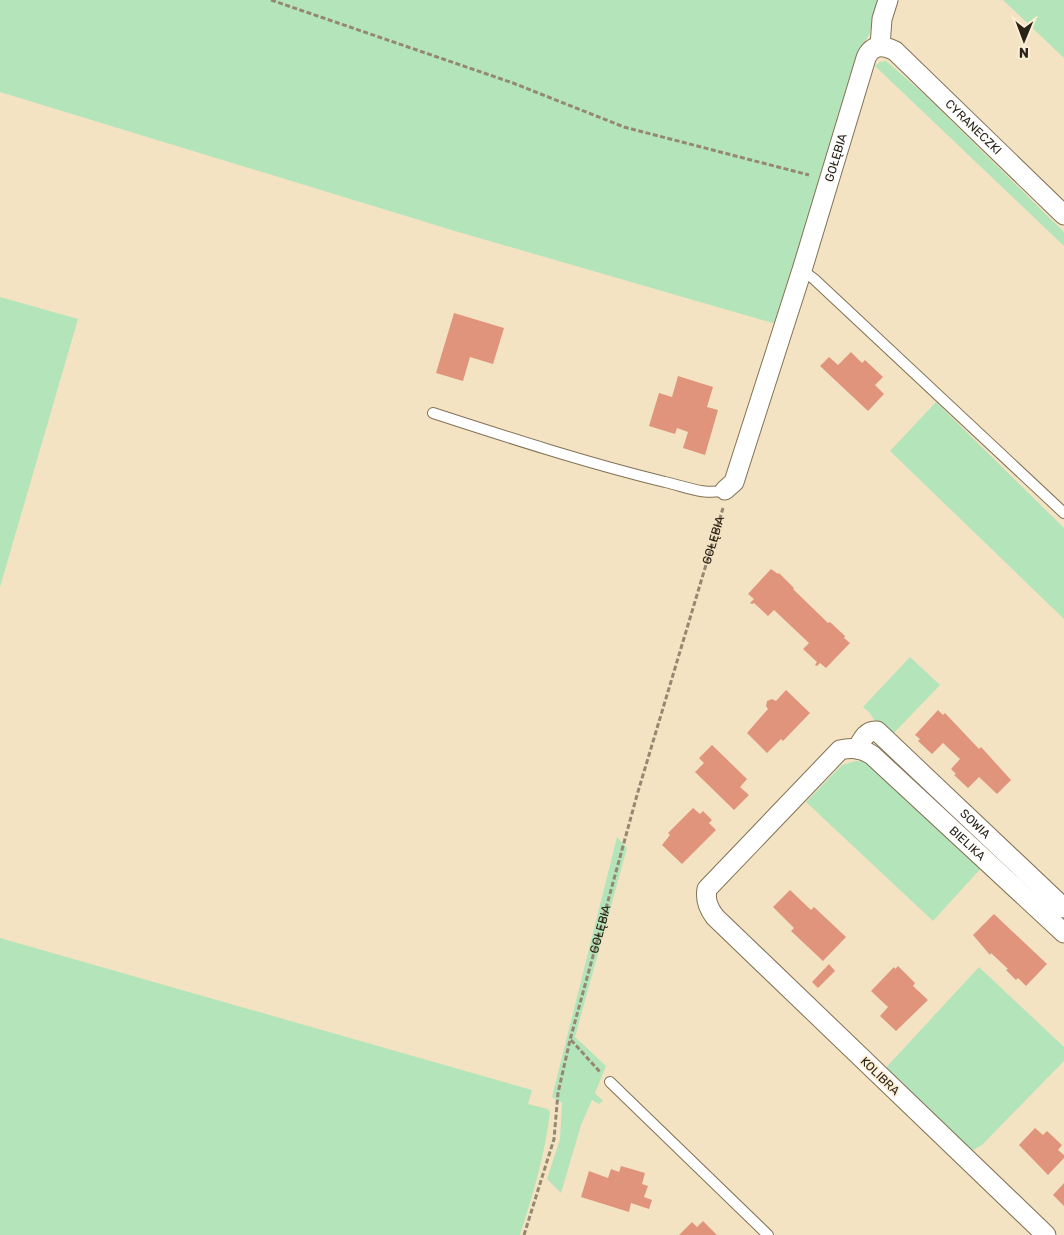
<svg xmlns="http://www.w3.org/2000/svg" width="1064" height="1235" viewBox="0 0 1064 1235" font-family="Rubik,sans-serif">
	<style>
		.green { fill: #b4e4ba }
		.building { fill: #e0947c }
		.lines { fill: none; stroke-linecap: round; stroke-linejoin: round }
		.lane-casing { stroke: #827255; stroke-width: 12 }
		.street-casing { stroke: #827255; stroke-width: 21 }
		.path { stroke: #958872; stroke-width: 3; stroke-dasharray: 5 2.5; stroke-linecap: butt }
		.lane { stroke: #fff; stroke-width: 10 }
		.street { stroke: #fff; stroke-width: 19 }
		.labels { text-anchor: middle; dominant-baseline: central; stroke-width: 4; stroke-linejoin: round; paint-order: stroke }
		.street-label { font-size: 12px; fill: #2a2317; stroke: #fef0d7 }
	</style>
	<rect width="100%" height="100%" fill="#f4e3c3"/>
	<path class="green" d="M0 0H879L869 35 864 44 824 166 776 324 455 231 0 92Z
		M1003 0H1064V58Z
		M886 61 924 94 1064 232V246L875 66 880 62Z
		M0 297 78 319 0 587Z
		M936 402 1064 528V619L890 451Z
		M910 657 940 685 891 736 874 720 870 713 863 707Z
		M856 761 872 762 984 865 933 921 806 802 842 765Z
		M617 837 627 848 575 1037 606 1066 595 1093 603 1101 599 1104 592 1100 581 1125 561 1193 547 1179 560 1139 562 1103 552 1097Z
		M0 938 532 1090 528 1104 548 1109 550 1112C545 1155 533 1194 520 1235H0Z
		M979 967 1064 1047V1061L982 1145 970 1152 882 1072Z"/>
	<path class="building" d="M454 313 504 328 493 364 470 357 463 381 436 373Z
		M851 352 862 363 865 360 883 377 875 385 884 394 868 411 820 366 829 357 838 365Z
		M678 376 713 387 707 407 718 410 705 455 683 448 688 432 677 428 675 434 649 426 659 393 672 397Z
		M771 569 778 574 779 573 794 588 793 589 828 623 830 622 845 636 844 638 850 643 826 668 820 663 817 666 815 665 817 662 803 649 809 643 774 610 768 616 754 603 752 604 750 603 754 599 748 594Z
		M786 690 810 713 783 741 781 739 767 753 747 733 768 709 766 706 767 701 772 699 776 701Z
		M938 710 943 715 945 713 979 749 981 747 1011 780 997 794 979 777 968 788 954 775 956 774 951 769 960 759 943 743 932 754 918 741 920 739 915 735Z
		M712 745 747 779 740 787 749 795 734 810 695 772 704 763 699 758Z
		M693 808 700 814 703 811 712 820 709 823 716 830 682 864 662 845 670 835 668 833Z
		M790 890 811 910 814 907 846 937 823 961 791 931 794 928 773 907Z
		M994 914 1047 964 1026 986 1018 978 1016 980 1006 970 1008 969 991 953 990 955 973 935Z
		M829 964 835 971 818 988 812 982Z
		M898 966 915 983 913 986 928 1000 896 1031 880 1016 888 1007 871 991 894 967 895 969Z
		M1035 1128 1043 1135 1047 1131 1062 1145 1058 1150 1064 1155V1158L1048 1175 1019 1145Z
		M621 1166 645 1173 642 1184 648 1186 644 1197 652 1200 649 1209 631 1203 629 1212 581 1197 589 1171 608 1178 611 1169 619 1172Z
		M1064 1183V1206L1053 1195Z
		M703 1221 717 1235H679L692 1222 697 1227Z"/>
	<g class="lines">
		<defs>
			<path id="lane" d="M802 270 814 279 1064 513
				M433 413C510 438 587 463 665 482 684 486 705 496 725 490
				M610 1082 768 1235"/>
			<g id="street">
				<path d="M880 46 882 19 888 0"/>
				<path id="s2" d="M725 490 734 482 802 270 866 58C872 44 883 45 895 51L1064 215"/>
				<path id="s3" d="M857 749C862 740 866 730 877 731L1064 908"/>
				<path id="s4" d="M1046 1235 715 917C708 908 705 900 707 889L840 750C852 747 861 748 872 755L1064 933"/>
			</g>
		</defs>
		<use href="#lane" class="lane-casing"/>
		<use href="#street" class="street-casing"/>
		<g class="path">
			<path d="M271 0 513 83 624 127 809 175"/>
			<path d="M571 1040 600 1072"/>
			<path id="s1" d="M524 1235 554 1139 558 1093 570 1040 637 795 723 508"/>
		</g>
		<use href="#lane" class="lane"/>
		<use href="#street" class="street"/>
	</g>
	<g class="labels">
		<g class="street-label">
			<text stroke="none"><textPath href="#s2" startOffset="600">CYRANECZKI</textPath></text>
			<text stroke="none"><textPath href="#s2" startOffset="352">GOŁĘBIA</textPath></text>
			<text stroke="none"><textPath href="#s1" startOffset="721">GOŁĘBIA</textPath></text>
			<text stroke="none"><textPath href="#s3" startOffset="164">SOWIA</textPath></text>
			<text stroke="none"><textPath href="#s4" startOffset="845">BIELIKA</textPath></text>
			<text stroke="none"><textPath href="#s1" startOffset="316">GOŁĘBIA</textPath></text>
			<text transform="translate(880 1076) rotate(44)">KOLIBRA</text>
		</g>
	</g>
	<g transform="translate(1024 40) rotate(181)" stroke="#fef0d7" stroke-width="4" paint-order="stroke">
	<path d="M0-4L9 19L0 12L-9 19Z" fill="#2a2317"/>
	<text y="-8" font-size="14" font-weight="bold" text-anchor="middle" fill="#2a2317">N</text>
	</g>
</svg>
